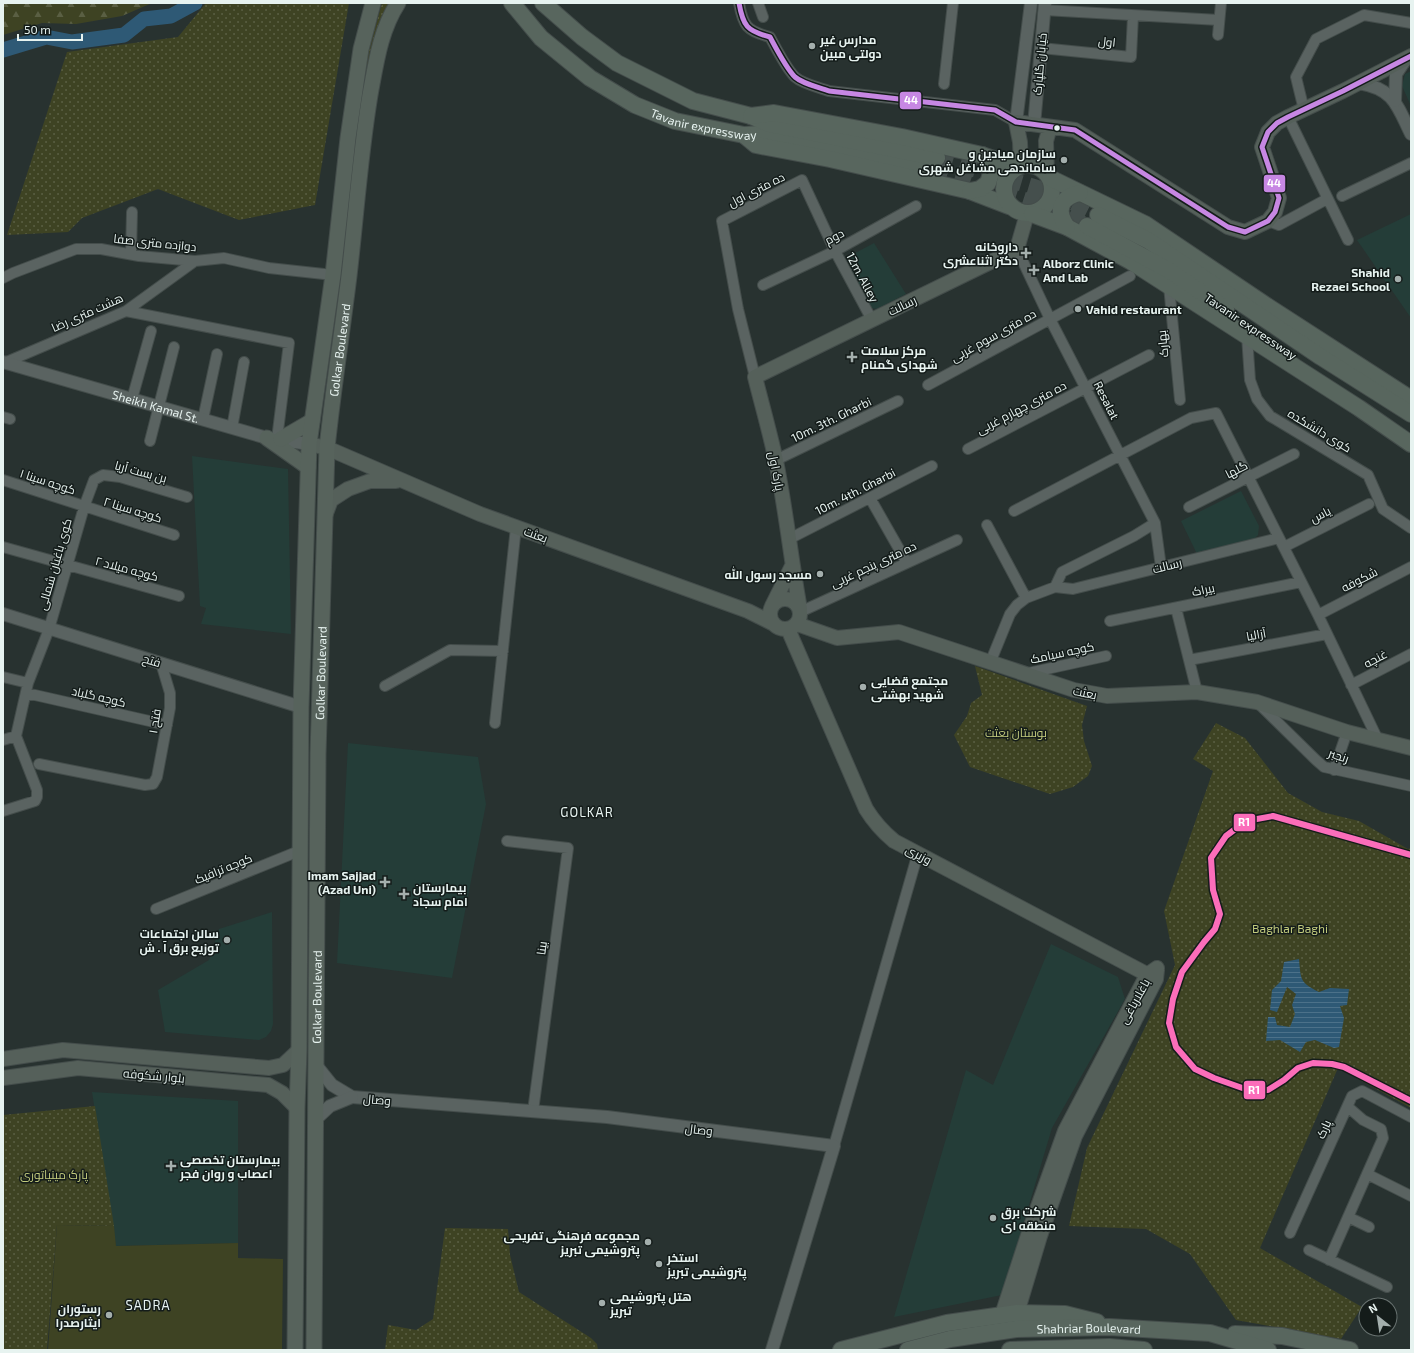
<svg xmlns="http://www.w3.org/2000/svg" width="1414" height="1353" viewBox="0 0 1414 1353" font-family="'Exo 2',Cairo,sans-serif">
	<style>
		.built { fill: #243d38 }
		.grass { fill: url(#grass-dots) }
		.forest { fill: url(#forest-firs) }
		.pitch { fill: #3e4323 }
		.water { fill: url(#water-rules) }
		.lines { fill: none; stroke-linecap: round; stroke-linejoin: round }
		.river { stroke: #2e5975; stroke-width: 15 }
		.trunk-tunnel { stroke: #454f4d; stroke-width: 16; stroke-dasharray: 16 8; stroke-linecap: butt }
		.minor-casing { stroke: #444d4b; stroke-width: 12 }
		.tertiary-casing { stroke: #444d4b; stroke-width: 14 }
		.secondary-casing { stroke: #444d4b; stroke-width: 16 }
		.primary-casing { stroke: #444d4b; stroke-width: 17 }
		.trunk-casing { stroke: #444d4b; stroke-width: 18 }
		.minor { stroke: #5a6361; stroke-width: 10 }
		.tertiary { stroke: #5a6361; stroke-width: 12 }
		.secondary { stroke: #55605a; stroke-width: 14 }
		.primary { stroke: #57635c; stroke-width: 15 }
		.trunk { stroke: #58665e; stroke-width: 16 }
		.bus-1-casing { stroke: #141c1a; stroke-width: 8 }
		.bus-1 { stroke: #c787e3; stroke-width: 5 }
		.rail-1-casing { stroke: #141c1a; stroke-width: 9 }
		.rail-1 { stroke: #fb6dba; stroke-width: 6 }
		.poi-dot { fill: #a4afad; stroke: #141c1a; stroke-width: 1.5 }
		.bus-dot { fill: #e7f3f0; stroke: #141c1a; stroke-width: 1.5 }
		.labels { text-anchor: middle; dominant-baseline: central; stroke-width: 3; stroke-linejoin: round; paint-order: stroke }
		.poi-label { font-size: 12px; font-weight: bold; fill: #e7f3f0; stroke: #141c1a; text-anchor: start }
		.street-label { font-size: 12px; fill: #e7f3f0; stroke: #141c1a }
		.park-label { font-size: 12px; fill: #c2cb7d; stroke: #141c1a }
		.neighbourhood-label { font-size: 13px; letter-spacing: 1px; fill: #e7f3f0; stroke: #141c1a }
		.line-badge { stroke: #141c1a; stroke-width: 1.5 }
		.badge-label { font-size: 11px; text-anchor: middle; font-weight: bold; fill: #fff }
	</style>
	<defs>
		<pattern id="grass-dots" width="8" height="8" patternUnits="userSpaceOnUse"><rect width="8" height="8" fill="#3e4323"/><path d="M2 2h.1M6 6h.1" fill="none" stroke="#5a5f43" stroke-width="1.8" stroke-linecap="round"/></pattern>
		<pattern id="forest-firs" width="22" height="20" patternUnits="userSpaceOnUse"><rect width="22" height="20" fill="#3e4323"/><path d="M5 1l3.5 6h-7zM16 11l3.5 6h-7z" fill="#5a5f43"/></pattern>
		<pattern id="water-rules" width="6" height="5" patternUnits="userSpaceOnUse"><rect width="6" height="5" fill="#2e5975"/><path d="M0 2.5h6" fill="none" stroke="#4c7189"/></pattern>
	</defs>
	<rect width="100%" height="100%" fill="#283230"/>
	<path class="built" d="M1411 71V106L1402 86 1405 74Z
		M1411 214V318L1357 240Z
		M874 243 906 294 877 309 871 308 844 259Z
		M192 456 288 469 291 634 201 624 206 608 200 606Z
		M1241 491 1259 526 1258 535 1253 540 1197 554 1181 521Z
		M348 743 478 757 486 804 452 978 337 963Z
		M272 912 273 1024 271 1031 266 1037 259 1040 165 1032 158 990 209 960 219 929Z
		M1051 944 1118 977 1125 999 1052 1128 1002 1295 894 1317 966 1070 993 1085Z
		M92 1092 238 1101V1243L116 1246Z"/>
	<path class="grass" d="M206 3H349L315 205 239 220 158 189 82 218 68 232 7 235 67 52 178 37Z
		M382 3H390L357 131H355L358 90Z
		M975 666 1087 706 1082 725 1084 741 1092 766 1088 776 1073 787 1050 794 970 767 954 735 967 716 971 703 982 695Z
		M1216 723 1245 738 1288 793 1322 812 1359 821 1408 849 1411 848V1108L1338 1068 1260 1248 1362 1307 1341 1339 1236 1320 1190 1254 1146 1229 1069 1226 1087 1148 1175 965 1164 911 1213 771 1193 759Z
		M95 1106 114 1226 57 1225 47 1350H3V1115Z
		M445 1228 508 1229 510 1255 519 1292 591 1338 597 1344 598 1350H385L388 1325 416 1330 433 1319Z"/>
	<path class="forest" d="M3 3H152L122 16 76 24 42 23 3 35Z"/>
	<path class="pitch" d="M57 1225 114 1226 116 1246 238 1243V1258L283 1259 282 1350H48Z"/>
	<path class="water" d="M1299 959C1301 979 1299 982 1319 992L1330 988 1349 989 1347 1005 1340 1006 1344 1018 1339 1047 1334 1048 1315 1040 1306 1042 1300 1052 1280 1040 1266 1041 1268 1017H1275L1277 1025 1290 1027 1295 1014 1292 1005 1296 994 1287 987 1277 1012 1270 1010 1272 990 1281 981 1284 962Z"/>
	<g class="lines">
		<path class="river" d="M3 50 46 37 72 42 124 35 144 19 171 16 195 3"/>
		<path class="trunk-tunnel" d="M937 158 1054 193 1098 215
			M932 170 1052 209 1087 226"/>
		<defs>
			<path id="minor" d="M739 3C743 26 747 31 770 37 776 48 786 68 795 77 803 84 818 87 829 91L995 110 1016 122
				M758 3 763 17
				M1044 10 1219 20
				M1218 35 1221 3
				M1041 48 1131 57 1133 16
				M944 84 953 3
				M1304 110 1296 77 1316 39 1364 15 1411 23
				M1288 117 1348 240
				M1342 196 1411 163
				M1268 221 1279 225 1327 199
				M1017 249 1050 319 1155 523 1161 567
				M131 254 132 212
				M3 278 13 273 76 249H101L139 256 195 261 224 258 269 268 333 275
				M763 285 835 251 916 206
				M1169 286 1180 400
				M126 311 289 343 277 439
				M1247 336 1250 380 1257 399 1270 416 1368 475 1383 509 1411 528
				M4 363 126 311 195 261
				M755 377 738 309 722 221 802 180 835 251 872 320
				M928 385 1130 276
				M132 399 151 331
				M3 417 10 419
				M203 419 217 354
				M232 428 244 362
				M150 441 174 347
				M968 449 1149 355
				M776 460 898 401
				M3 480 174 535
				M870 498 907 563
				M1189 507 1294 454
				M1014 511 1191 418 1216 413 1318 615 1378 740
				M987 525 1026 598
				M789 539 932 466
				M3 547 179 596
				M1284 547 1369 504
				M1055 587 1062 572 1134 536 1155 523
				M1176 608 1197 692
				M800 612 957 540
				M1318 615 1411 567
				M1110 621 1301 582
				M1189 660 1327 634
				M990 663 1010 614 1017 605 1026 598 1055 587 1073 589 1279 538
				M1024 674 1106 656
				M3 677 28 683
				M1351 685 1411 654
				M385 686 450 650 503 651
				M26 693 167 725
				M1260 705 1316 760 1324 767 1411 786
				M495 723 516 527
				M3 740 16 736
				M39 764 145 785 153 784 157 777 170 708V693L161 663
				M1334 770 1347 732
				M3 811 35 801 37 797V790L16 736 28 683 49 629 84 507 94 480 103 475 120 477 187 497
				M507 841 568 848 533 1111
				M156 909 299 851
				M834 1146 918 853
				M1367 1174 1411 1196
				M1348 1217 1369 1227
				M1290 1233 1352 1096 1362 1091 1411 1117
				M1309 1250 1387 1287
				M1329 1260 1383 1138 1381 1129 1363 1120 1348 1107"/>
			<g id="tertiary">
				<path d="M1359 83C1394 89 1397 105 1411 134"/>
				<path d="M1395 101 1396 74 1406 59"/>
				<path d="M1016 122 1031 3"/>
				<path d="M1034 125 1045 3"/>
				<path id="s1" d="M3 362 267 438 309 444"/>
				<path d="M3 614 301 707"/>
				<path d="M316 1065 332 1085 352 1097 607 1117 834 1146 772 1350"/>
				<path d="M315 1120 330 1106 352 1097"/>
			</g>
			<path id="secondary" d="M1021 166 1020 142 1016 122 1075 130 1228 227 1245 232 1268 221 1275 212 1279 198 1262 147 1268 132 1277 123 1288 117 1343 91 1411 56
				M1047 174 1046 141 1050 127
				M309 444 327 448 480 514 748 611 774 624
				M325 516 331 500 348 489 370 481H396
				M770 614a15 15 0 1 1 30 0a15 15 0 1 1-30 0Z
				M772 606 792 566
				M800 609C791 560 786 510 776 461 770 433 762 405 755 377L1017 249 1027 214
				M797 624 837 638 899 632 1074 690 1107 696 1197 692 1257 702 1347 732 1411 748
				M788 629 866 809C874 822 882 831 894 841L1156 979
				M3 1059 63 1050 269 1068 283 1065 299 1050
				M3 1078 78 1068 268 1085 282 1093 297 1108
				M1017 1313 1040 1236 1075 1136 1156 979 1157 970
				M1002 1315 1031 1226 1065 1131 1147 975 1157 968"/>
			<g id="primary">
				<path d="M267 438 308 467"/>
				<path d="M281 439 312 421"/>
				<path d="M295 1350 297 1108 299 1050 301 707 309 444 333 275 348 138 361 49 373 3"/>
				<path id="s2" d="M314 1350 318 754 327 448C333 390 342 333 349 276 356 216 360 155 370 95 376 63 380 31 398 3"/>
			</g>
			<g id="trunk">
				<path id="s3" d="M512 3 541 38 590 78 635 105 675 121 744 135 761 134 804 142 932 170"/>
				<path d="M543 3 582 37 617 63 693 101 751 116 769 124 937 158"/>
				<path d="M751 116 774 113 902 137 982 155 1017 167"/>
				<path d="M744 135 756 145 830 159 970 191 1009 206"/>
				<circle cx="1028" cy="189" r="24"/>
				<path d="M1050 178 1145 224 1270 308 1411 399"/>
				<path d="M970 191 980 189 988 183 991 173 990 164 982 155"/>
				<path d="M1032 214 1067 227 1130 261 1359 408 1411 444"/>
				<path d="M1098 215 1149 241 1321 357 1411 414"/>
				<path d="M1087 226 1170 271 1226 309"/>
				<path d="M1067 227C1055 210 1061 197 1080 193"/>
				<path d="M1235 1334 1282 1336 1350 1350"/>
				<path d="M841 1350 947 1323 1017 1313 1065 1314 1097 1322"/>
				<path id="s4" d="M908 1350 950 1339 1016 1329 1109 1327 1210 1333 1268 1350"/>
				<path d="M1010 1350 1109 1347 1144 1350"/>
			</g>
		</defs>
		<use href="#minor" class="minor-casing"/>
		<use href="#tertiary" class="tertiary-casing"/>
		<use href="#secondary" class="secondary-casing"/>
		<use href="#primary" class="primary-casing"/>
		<use href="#trunk" class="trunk-casing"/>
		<use href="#minor" class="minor"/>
		<use href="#tertiary" class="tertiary"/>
		<use href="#secondary" class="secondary"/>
		<use href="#primary" class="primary"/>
		<use href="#trunk" class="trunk"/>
		<defs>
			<path id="bus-1" d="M739 3C743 26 747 31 770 37 776 48 786 68 795 77 803 84 818 87 829 91L995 110 1016 122 1075 130 1228 227 1245 232 1268 221 1275 212 1279 198 1262 147 1268 132 1277 123 1288 117 1343 91 1411 56"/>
		</defs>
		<use href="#bus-1" class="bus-1-casing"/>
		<use href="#bus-1" class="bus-1"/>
		<defs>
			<path id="rail-1" d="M1411 855 1273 816 1246 821 1226 836 1211 858 1213 890 1220 914 1215 929 1204 942 1182 972 1173 999 1169 1023 1176 1047 1195 1069 1214 1078 1248 1090H1268L1284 1080 1298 1068 1313 1063 1332 1064 1344 1067 1411 1101"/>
		</defs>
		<use href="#rail-1" class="rail-1-casing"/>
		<use href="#rail-1" class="rail-1"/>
	</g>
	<g class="poi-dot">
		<circle cx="812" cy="46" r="4"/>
		<circle cx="1064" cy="160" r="4"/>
		<path d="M1024 247h4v4h4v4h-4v4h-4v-4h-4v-4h4z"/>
		<path d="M1032 264h4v4h4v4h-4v4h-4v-4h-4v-4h4z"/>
		<circle cx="1398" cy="279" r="4"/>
		<circle cx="1078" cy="309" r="4"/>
		<path d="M850 351h4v4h4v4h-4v4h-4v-4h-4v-4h4z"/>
		<circle cx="820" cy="574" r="4"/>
		<circle cx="863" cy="687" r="4"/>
		<path d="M383 876h4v4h4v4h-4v4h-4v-4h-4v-4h4z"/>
		<path d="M402 888h4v4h4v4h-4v4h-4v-4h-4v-4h4z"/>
		<circle cx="227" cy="940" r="4"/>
		<path d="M169 1160h4v4h4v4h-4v4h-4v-4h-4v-4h4z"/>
		<circle cx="993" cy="1218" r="4"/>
		<circle cx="648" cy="1242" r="4"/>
		<circle cx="659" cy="1264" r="4"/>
		<circle cx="602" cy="1303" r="4"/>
		<circle cx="109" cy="1315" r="4"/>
	</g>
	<circle class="bus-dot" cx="1057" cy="128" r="3.5"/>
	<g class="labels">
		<g class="poi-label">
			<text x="820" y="39">مدارس غیر<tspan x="820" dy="14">دولتی مبین</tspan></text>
			<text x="1056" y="153" text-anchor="end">سازمان میادین و<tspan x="1056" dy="14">ساماندهی مشاغل شهری</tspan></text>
			<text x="1018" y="246" text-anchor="end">داروخانه<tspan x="1018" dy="14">دکتر اثناعشری</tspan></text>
			<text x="1043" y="263">Alborz Clinic<tspan x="1043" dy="14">And Lab</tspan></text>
			<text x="1390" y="272" text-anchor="end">Shahid<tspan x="1390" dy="14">Rezaei School</tspan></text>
			<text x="1086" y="309">Vahid restaurant</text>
			<text x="861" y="350">مرکز سلامت<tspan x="861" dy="14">شهدای گمنام</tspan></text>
			<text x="812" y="574" text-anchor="end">مسجد رسول الله</text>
			<text x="871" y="680">مجتمع قضایی<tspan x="871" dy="14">شهید بهشتی</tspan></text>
			<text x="376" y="875" text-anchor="end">Imam Sajjad<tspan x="376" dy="14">(Azad Uni)</tspan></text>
			<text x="413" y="887">بیمارستان<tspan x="413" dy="14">امام سجاد</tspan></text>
			<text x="219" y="933" text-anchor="end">سالن اجتماعات<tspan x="219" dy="14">توزیع برق آ . ش</tspan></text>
			<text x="180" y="1159">بیمارستان تخصصی<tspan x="180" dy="14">اعصاب و روان فجر</tspan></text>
			<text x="1001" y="1211">شرکت برق<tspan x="1001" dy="14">منطقه ای</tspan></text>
			<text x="640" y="1235" text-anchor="end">مجموعه فرهنگی تفریحی<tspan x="640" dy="14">پتروشیمی تبریز</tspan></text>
			<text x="667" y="1257">استخر<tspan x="667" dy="14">پتروشیمی تبریز</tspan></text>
			<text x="610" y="1296">هتل پتروشیمی<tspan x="610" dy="14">تبریز</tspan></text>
			<text x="101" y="1308" text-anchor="end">رستوران<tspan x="101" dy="14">ایثارصدرا</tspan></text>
		</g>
		<g class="street-label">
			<text transform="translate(1107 41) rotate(6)">اول</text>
			<text transform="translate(1039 64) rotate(-85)">خیابان گلپارک</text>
			<text stroke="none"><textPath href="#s3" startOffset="233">Tavanir expressway</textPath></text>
			<text transform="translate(756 189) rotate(-27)">ده متری اول</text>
			<text transform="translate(834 236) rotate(-28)">دوم</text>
			<text transform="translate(155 242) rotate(6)">دوازده متری صفا</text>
			<text transform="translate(863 277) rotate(62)">12m. Alley</text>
			<text transform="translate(902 305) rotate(-26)">رسالت</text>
			<text transform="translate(87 312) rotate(-24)">هشت متری رضا</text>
			<text transform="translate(1251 326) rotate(34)">Tavanir expressway</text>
			<text transform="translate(993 335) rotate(-29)">ده متری سوم غربی</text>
			<text transform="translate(1162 344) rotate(-96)">بهارک</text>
			<text stroke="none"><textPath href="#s2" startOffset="1001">Golkar Boulevard</textPath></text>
			<text transform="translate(1107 400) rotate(63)">Resalat</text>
			<text stroke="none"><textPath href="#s1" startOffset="159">Sheikh Kamal St.</textPath></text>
			<text transform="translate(1021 407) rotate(-28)">ده متری چهارم غربی</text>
			<text transform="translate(831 419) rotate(-26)">10m. 3th. Gharbi</text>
			<text transform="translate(1320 430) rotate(31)">کوی دانشکده</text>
			<text transform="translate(1236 469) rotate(-27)">گلها</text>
			<text transform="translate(141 471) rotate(15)">بن بست آریا</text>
			<text transform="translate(777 471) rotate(79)">پارک اول</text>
			<text transform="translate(48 481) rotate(18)">کوچه سینا ۱</text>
			<text transform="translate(855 491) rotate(-27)">10m. 4th. Gharbi</text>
			<text transform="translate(133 509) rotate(17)">کوچه سینا ۲</text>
			<text transform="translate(1320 514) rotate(-27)">یاس</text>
			<text transform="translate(536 534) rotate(20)">بعثت</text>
			<text transform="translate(54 564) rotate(-74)">کوی باغبان شمالی</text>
			<text transform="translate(873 564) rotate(-25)">ده متری پنجم غربی</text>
			<text transform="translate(1167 565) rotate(-14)">رسالت</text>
			<text transform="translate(127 568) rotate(15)">کوچه میلاد ۲</text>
			<text transform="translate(1359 579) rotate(-27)">شکوفه</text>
			<text transform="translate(1203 589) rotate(-12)">بیراک</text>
			<text transform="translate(1256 634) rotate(-10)">آزالیا</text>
			<text transform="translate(1062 652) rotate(-12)">کوچه سیامک</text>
			<text transform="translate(1375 658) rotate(-28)">غنچه</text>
			<text transform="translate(152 660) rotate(17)">فتح</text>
			<text stroke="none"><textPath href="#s2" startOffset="677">Golkar Boulevard</textPath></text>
			<text transform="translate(1085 692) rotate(12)">بعثت</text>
			<text transform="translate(99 696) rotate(13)">کوچه گلباد</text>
			<text transform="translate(154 721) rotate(-81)">فتح ۱</text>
			<text transform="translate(1339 755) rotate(19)">رنجبر</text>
			<text transform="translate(919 854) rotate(28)">وزیری</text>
			<text transform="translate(223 868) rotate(-22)">کوچه ترافیک</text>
			<text transform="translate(541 948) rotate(-82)">بینا</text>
			<text stroke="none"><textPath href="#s2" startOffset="353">Golkar Boulevard</textPath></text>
			<text transform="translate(1134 1001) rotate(-61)">باغلارباغی</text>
			<text transform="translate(154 1075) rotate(5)">بلوار شکوفه</text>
			<text transform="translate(377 1099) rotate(5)">وصال</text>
			<text transform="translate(699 1129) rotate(7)">وصال</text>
			<text transform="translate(1323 1129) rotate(-66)">پارک</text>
			<text stroke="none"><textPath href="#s4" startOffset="183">Shahriar Boulevard</textPath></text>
		</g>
		<g class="park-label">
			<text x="1016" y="732">بوستان بعثت</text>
			<text x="1290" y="928">Baghlar Baghi</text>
			<text x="54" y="1174">پارک مینیاتوری</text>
		</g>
		<g class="neighbourhood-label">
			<text x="587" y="812">GOLKAR</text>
			<text x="148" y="1305">SADRA</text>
		</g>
	</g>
	<g class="line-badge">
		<rect x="899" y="91" width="23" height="19" rx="4" fill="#c787e3"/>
		<rect x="1263" y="174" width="23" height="19" rx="4" fill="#c787e3"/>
		<rect x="1233" y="813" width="23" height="19" rx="4" fill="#fb6dba"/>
		<rect x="1243" y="1080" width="23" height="20" rx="4" fill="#fb6dba"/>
	</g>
	<g class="badge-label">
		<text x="911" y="104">44</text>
		<text x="1274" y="187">44</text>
		<text x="1244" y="826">R1</text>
		<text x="1254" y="1094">R1</text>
	</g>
	<rect width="1414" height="1353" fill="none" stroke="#e7f3f0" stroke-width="8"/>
	<g transform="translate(1378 1317) rotate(330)"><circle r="19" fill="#141c1a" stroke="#687270"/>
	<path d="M0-3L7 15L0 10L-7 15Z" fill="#a4afad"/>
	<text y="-6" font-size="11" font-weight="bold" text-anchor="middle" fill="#e7f3f0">N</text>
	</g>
	<path d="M18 34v6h64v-6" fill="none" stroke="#e7f3f0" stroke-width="2"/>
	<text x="24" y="34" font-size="12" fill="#e7f3f0" stroke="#141c1a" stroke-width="3" paint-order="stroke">50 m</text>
</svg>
